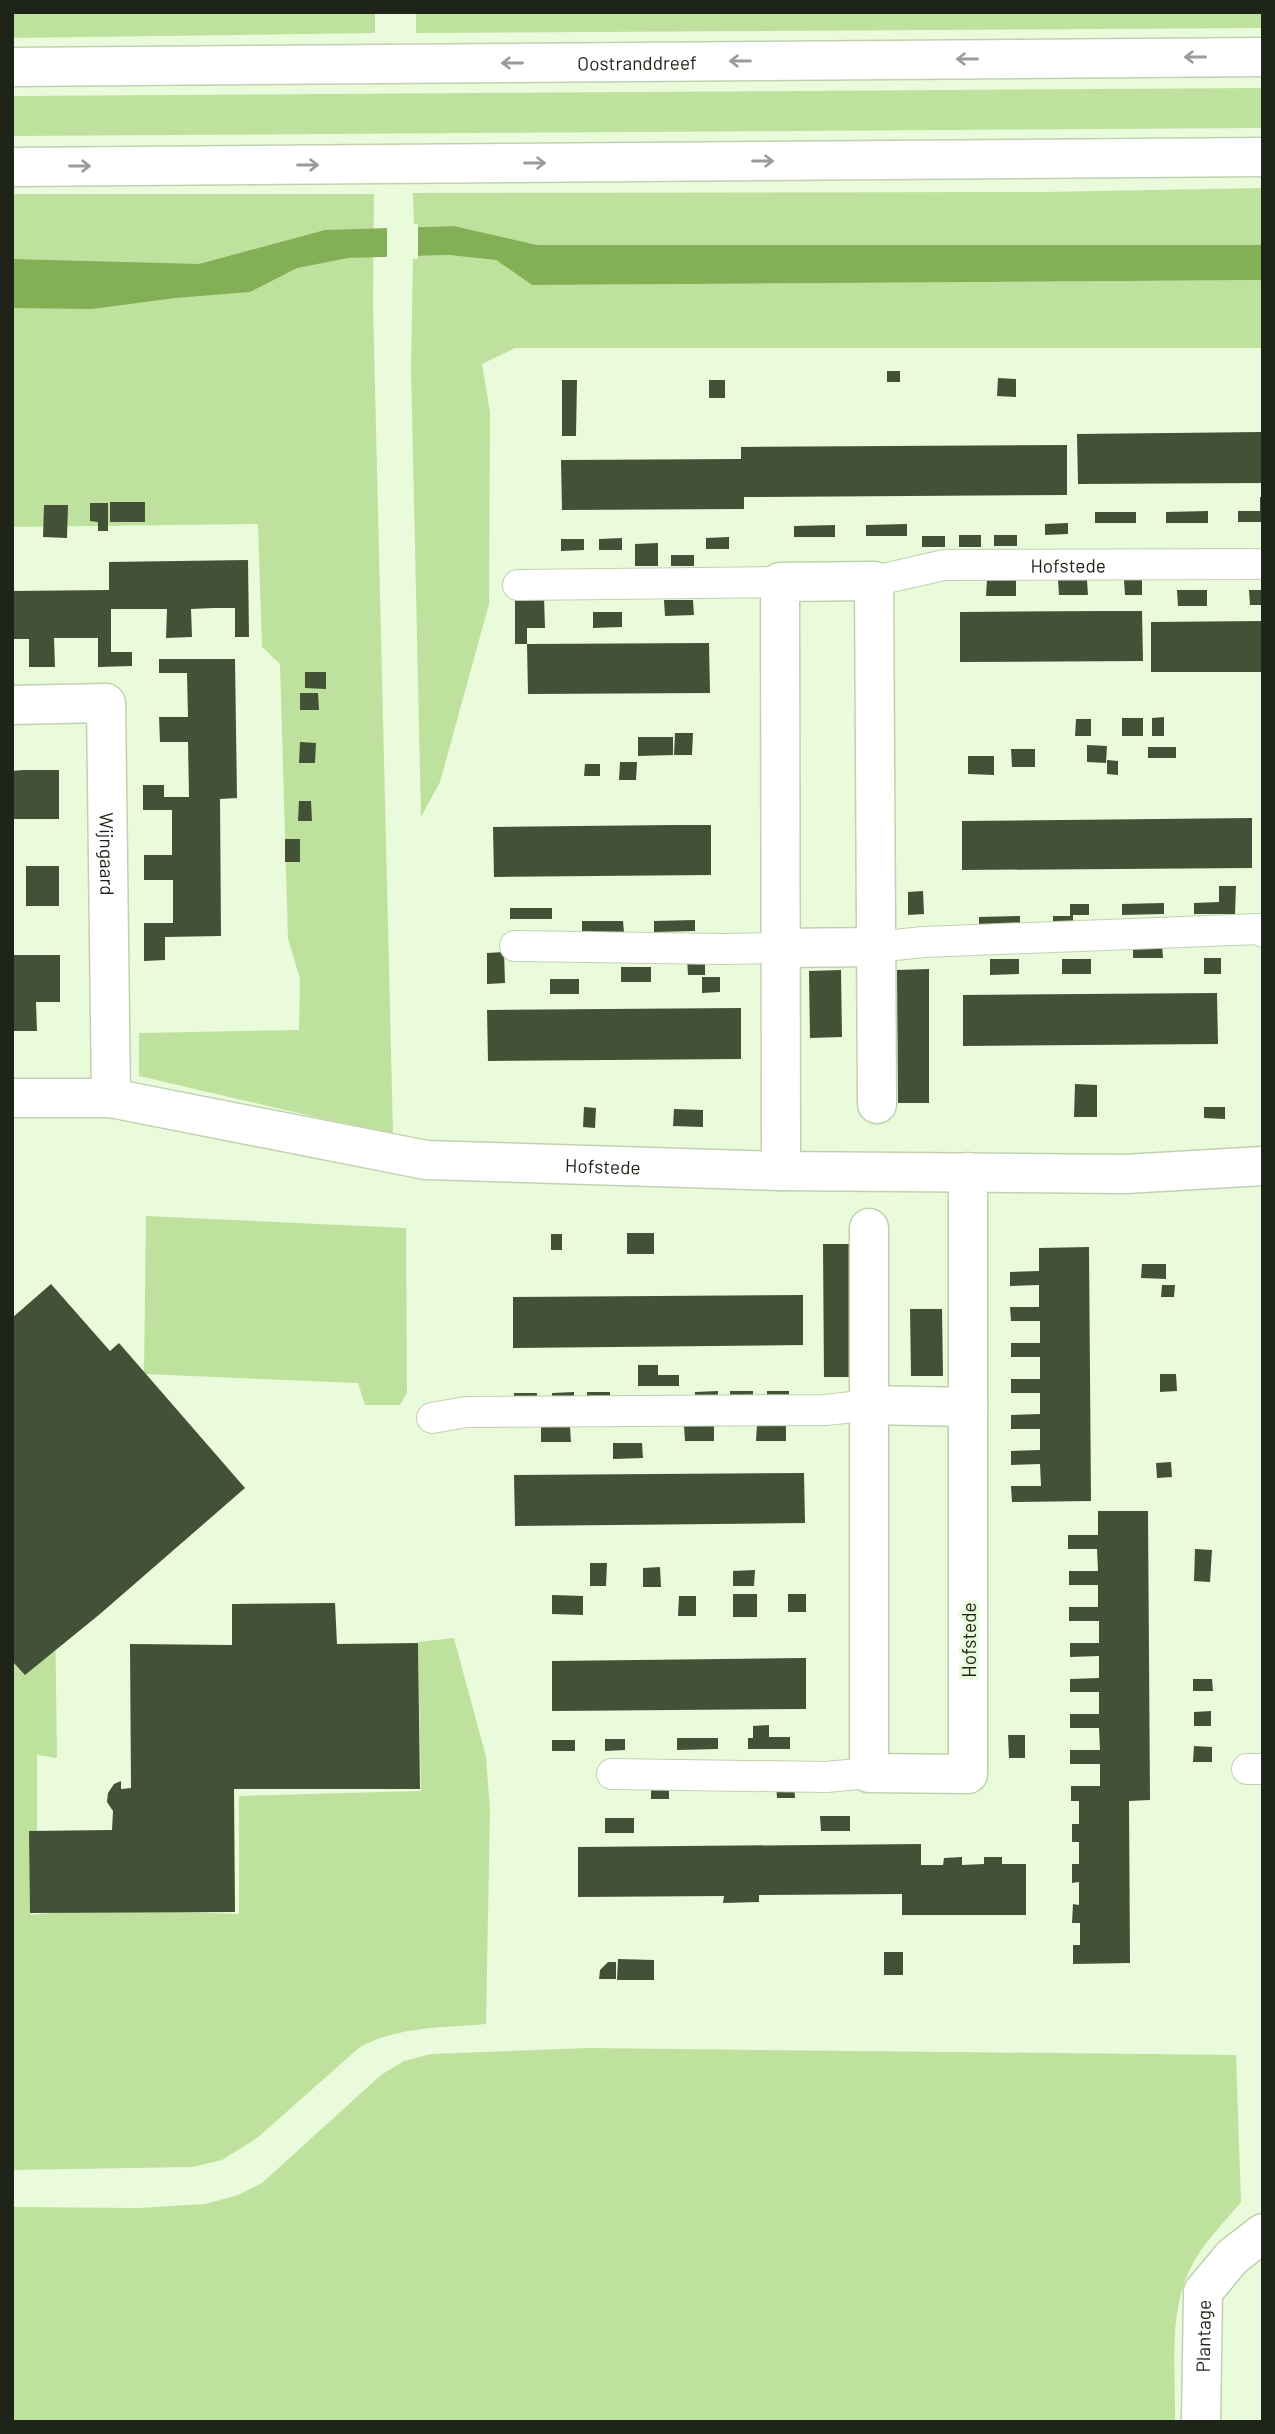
<svg xmlns="http://www.w3.org/2000/svg" width="1275" height="2434" viewBox="0 0 1275 2434" font-family="Barlow,sans-serif">
	<style>
		.green { fill: #bee29d }
		.water { fill: #83af55 }
		.pier { fill: #eafbdb }
		.building { fill: #435136 }
		.lines { fill: none; stroke-linecap: round; stroke-linejoin: round }
		.pedestrian-casing { stroke: #c0d1b1; stroke-width: 32 }
		.minor-casing { stroke: #c0d1b1; stroke-width: 41 }
		.secondary-casing { stroke: #c0d1b1; stroke-width: 41 }
		.pedestrian { stroke: #fff; stroke-width: 30 }
		.minor { stroke: #fff; stroke-width: 38 }
		.secondary { stroke: #fff; stroke-width: 38 }
		.oneway { stroke: #9a9c97 }
		.labels { text-anchor: middle; dominant-baseline: central; stroke-width: 7; stroke-linejoin: round; paint-order: stroke }
		.street-label { font-size: 19px; fill: #1e2418; stroke: #eafbdb }
	</style>
	<rect width="100%" height="100%" fill="#eafbdb"/>
	<path class="green" d="M12 12H375V33L12 38Z
		M416 12H1263V28L416 33Z
		M1263 88V128L12 136V96Z
		M1263 188V245H537L454 226 414 227 413 193 1042 192Z
		M12 194H374L373 303 393 1133 363 1128 139 1076V1033L299 1030 300 979 288 939 280 664 262 647 258 524 12 527Z
		M448 255 496 260 532 285 1263 280V348H515L482 364 490 412 489 604 440 782 421 817 411 368 413 256Z
		M146 1216 406 1228 407 1393 400 1405H365L358 1383 144 1374Z
		M55 1608 57 1758 37 1755V1829L30 1915 88 1909 239 1914V1796L421 1791 418 1642 454 1638 486 1757 490 1809 486 2024C442 2028 400 2026 360 2047L257 2138 222 2160 193 2167 12 2170V1615Z
		M588 2048 1236 2055 1241 2202C1224 2223 1201 2245 1189 2271 1168 2316 1176 2374 1175 2422H12V2207L139 2208 205 2204 238 2195 262 2183 381 2075 404 2061 431 2054Z"/>
	<path class="water" d="M454 226 537 245H1263V280L532 285 496 260 448 255 348 258 297 268 250 292 175 298 92 309 12 308V259L199 264 325 230Z"/>
	<path class="pier" d="M418 224V259L387 260V225Z"/>
	<path class="building" d="M887 371H900V382H887Z
		M998 378 1016 379V397L997 396Z
		M562 380H577L576 436H562Z
		M709 380H725V398H709Z
		M1263 432V483L1078 484 1077 434Z
		M1067 445V495L744 497V509L562 510 561 460 741 459V447Z
		M1260 497H1263V522H1238V511H1260Z
		M110 502H145V522H110Z
		M90 503H108V531H98V522L90 521Z
		M44 505H68L67 538 43 537Z
		M1208 511V523H1166V512Z
		M1095 512H1136V523H1095Z
		M1068 523V534L1045 535V524Z
		M907 524V536H866V525Z
		M835 525V537H794V526Z
		M959 535H981V547H959Z
		M994 535H1017V546H994Z
		M922 536H945V547H922Z
		M729 537V549H706V538Z
		M622 538V550H599V539Z
		M561 539H584V550L561 551Z
		M658 543V566H635V544Z
		M671 555H694V566H671Z
		M248 560 249 637H235V608H214L191 609 192 637 166 638 167 609H111V652H132V666L98 667V638H54L55 667H29V639H12V591L109 590V562Z
		M987 580H1016V596H986Z
		M1058 580H1087L1088 595H1059Z
		M1124 580H1142V595H1125Z
		M1177 590H1207V606H1178Z
		M1249 590H1263V605H1250Z
		M515 597H544L545 628H527V644H515Z
		M664 600H693L694 615 665 616Z
		M1105 611H1142L1143 661 960 662V612Z
		M593 612H622V627L593 628Z
		M1263 621V672H1151V622Z
		M709 643 710 693 528 694 527 644Z
		M159 659H235L237 798 220 799 221 936 165 937V960L144 961V923H173V880H144V855H172V810H143V785H164V797H189L188 742H160L159 717H188L187 673H159Z
		M305 672H326V689L305 688Z
		M300 693H318L319 710H300Z
		M1164 717V736H1152V718Z
		M1122 718H1143V736H1122Z
		M1076 719H1091V736H1075Z
		M675 733H693L692 755H674Z
		M638 737H673V755L638 756Z
		M300 742 316 743 315 763H299Z
		M1087 745 1107 746 1106 763 1087 762Z
		M1148 747H1176V758H1148Z
		M1011 749H1035V767H1012Z
		M968 756H994V775L968 774Z
		M1107 760 1118 761V775L1107 774Z
		M620 762H637L636 780H619Z
		M585 764H600V776H584Z
		M23 770H59V819H12V771Z
		M299 801H311L312 821H298Z
		M1252 818V868L962 870V821Z
		M674 825H711V875L494 877 493 827Z
		M285 839H300V862H285Z
		M26 866H59V906H26Z
		M1219 886H1236L1235 914H1194V903L1219 902Z
		M923 891 924 914 908 915V892Z
		M1164 903V914L1122 915V904Z
		M1070 904H1089V915H1073V927H1053V916H1070Z
		M510 908H552V919H510Z
		M1020 916V928H979V917Z
		M695 920V931L654 932V921Z
		M582 921H623L624 932H582Z
		M1133 943H1162L1163 958H1133Z
		M504 952 505 983 487 984V953Z
		M12 955H60V1002H36L37 1031H12Z
		M687 958H705V975H688Z
		M1204 958H1221V974H1204Z
		M990 959H1019V974L990 975Z
		M1062 959H1091V974H1062Z
		M621 967H651V982H621Z
		M929 969V1103H898L897 970Z
		M841 970 842 1037 810 1038 809 971Z
		M702 977H720V992L702 993Z
		M550 979H579V994H550Z
		M1217 993 1218 1044 963 1046V995Z
		M741 1008V1059L488 1061 487 1010Z
		M1075 1084 1097 1085V1117H1074Z
		M584 1107 596 1108 595 1128 583 1127Z
		M1204 1107H1225V1119L1204 1118Z
		M674 1109 703 1110V1127L673 1126Z
		M627 1233H654V1254H627Z
		M551 1234H562V1250H551Z
		M823 1244H855V1377H824Z
		M1089 1247 1091 1501 1012 1502 1011 1486H1041L1040 1464 1011 1465V1451L1040 1450V1429H1011V1415L1040 1414V1393H1011V1379H1040V1357H1011V1343H1040V1321H1011L1010 1307H1039V1285L1010 1286V1272L1039 1271V1248Z
		M1142 1264H1166V1279L1141 1278Z
		M51 1284 110 1351 119 1343 245 1488 100 1614 25 1675 12 1661V1318Z
		M1162 1285H1175L1174 1297H1161Z
		M803 1295V1345L513 1348V1297Z
		M910 1309H942L943 1376H911Z
		M638 1365H658V1375H679V1386H638Z
		M1160 1374H1176L1177 1391 1160 1392Z
		M718 1391V1403H695V1392Z
		M730 1391H753V1402H730Z
		M767 1391H789V1402H767Z
		M574 1392V1404H552V1393Z
		M587 1392H610V1403L587 1404Z
		M514 1393H537V1404H514Z
		M757 1425H786V1441H756Z
		M684 1426H714V1441H685Z
		M541 1427H570L571 1442H541Z
		M613 1443H642L643 1458 613 1459Z
		M1171 1462 1172 1477 1157 1478 1156 1463Z
		M804 1473 805 1523 515 1526 514 1475Z
		M1098 1511H1148L1150 1800 1129 1801 1130 1963 1073 1964V1945H1080V1923H1072L1073 1904 1079 1905V1882L1072 1883V1864H1079V1842H1072V1824H1079V1801H1071V1786H1100V1764H1070V1750H1100L1099 1728H1070V1714H1099V1692H1070V1679L1099 1678V1656L1070 1657V1643H1099V1621H1069V1607H1098V1585H1069V1571H1098L1097 1549H1068V1535H1098Z
		M1195 1549 1212 1550 1210 1582 1194 1581Z
		M590 1563H607L606 1586H590Z
		M660 1567 661 1587H643V1568Z
		M755 1570 754 1586H733V1571Z
		M733 1594H757V1617H733Z
		M788 1594H806V1612H788Z
		M552 1595 583 1596V1615L552 1614Z
		M679 1596H696V1616H678Z
		M335 1603 337 1644 418 1643 420 1789H234L235 1912 30 1913 29 1831 112 1830 113 1811 107 1802 108 1793 114 1784 121 1781V1789L131 1788 130 1644 232 1645V1604Z
		M806 1658V1709L552 1711V1661Z
		M1193 1679H1212L1213 1691H1193Z
		M1211 1711V1726H1194V1712Z
		M769 1725V1737H790V1749H748V1738H753V1726Z
		M1008 1735H1025V1758H1009Z
		M677 1738H718V1749L677 1750Z
		M605 1739H625V1750L605 1751Z
		M552 1740H575V1751H552Z
		M1194 1746 1212 1747V1762H1193Z
		M794 1782 795 1798H777L776 1783Z
		M651 1784H669V1799H651Z
		M820 1816H850V1831H821Z
		M605 1818H634V1833H605Z
		M921 1844V1865H943L944 1858 962 1857V1865L984 1864V1857H1002V1864H1026V1915H902V1894L759 1895V1902L723 1903 724 1896 578 1897V1847Z
		M884 1952H903V1975H884Z
		M618 1959 654 1960V1980H617Z
		M608 1962H616V1979H599L600 1970Z"/>
	<g class="lines">
		<defs>
			<g id="pedestrian">
				<path id="s1" d="M874 581 944 565 1263 564"/>
				<path d="M518 585 780 582"/>
				<path d="M515 946 723 949 780 948"/>
				<path d="M875 947 924 942 1259 929 1263 932"/>
				<path d="M432 1418 466 1412 826 1410 869 1405"/>
				<path d="M1247 1769H1263"/>
				<path d="M612 1774 826 1777 869 1773"/>
			</g>
			<g id="minor">
				<path id="s2" d="M12 705 106 703 111 1098"/>
				<path d="M780 948 875 947"/>
				<path id="s3" d="M12 1098H111L426 1160 781 1171 1125 1174 1263 1166"/>
				<path d="M781 1171 780 582 874 581 877 1104"/>
				<path d="M869 1228V1773L968 1774V1172"/>
				<path d="M869 1405 968 1407"/>
				<path id="s4" d="M1201 2422 1203 2292 1232 2257 1263 2233"/>
			</g>
			<g id="secondary">
				<path id="s5" d="M12 67 1263 57"/>
				<path d="M12 167 1263 157"/>
			</g>
		</defs>
		<use href="#pedestrian" class="pedestrian-casing"/>
		<use href="#minor" class="minor-casing"/>
		<use href="#secondary" class="secondary-casing"/>
		<use href="#pedestrian" class="pedestrian"/>
		<use href="#minor" class="minor"/>
		<use href="#secondary" class="secondary"/>
	</g>
	<defs><path id="oneway-shaft" d="M-6 0H5M1.5-3L5.5 0L1.5 3" fill="none" stroke-width="1.6" stroke-linecap="round" stroke-linejoin="round" transform="scale(1.75)"/></defs>
	<g class="oneway">
		<use href="#oneway-shaft" transform="translate(1195 57) rotate(180)"/>
		<use href="#oneway-shaft" transform="translate(967 59) rotate(180)"/>
		<use href="#oneway-shaft" transform="translate(740 61) rotate(180)"/>
		<use href="#oneway-shaft" transform="translate(512 63) rotate(180)"/>
		<use href="#oneway-shaft" transform="translate(763 161)"/>
		<use href="#oneway-shaft" transform="translate(535 163)"/>
		<use href="#oneway-shaft" transform="translate(308 165)"/>
		<use href="#oneway-shaft" transform="translate(80 166)"/>
	</g>
	<g class="labels">
		<g class="street-label">
			<text stroke="none"><textPath href="#s5" startOffset="625">Oostranddreef</textPath></text>
			<text stroke="none"><textPath href="#s1" startOffset="196">Hofstede</textPath></text>
			<text stroke="none"><textPath href="#s2" startOffset="245">Wijngaard</textPath></text>
			<text stroke="none"><textPath href="#s3" startOffset="597">Hofstede</textPath></text>
			<text transform="translate(968 1640) rotate(-90)">Hofstede</text>
			<text stroke="none"><textPath href="#s4" startOffset="86">Plantage</textPath></text>
		</g>
	</g>
	<rect width="1275" height="2434" fill="none" stroke="#1e2418" stroke-width="28"/>
</svg>
